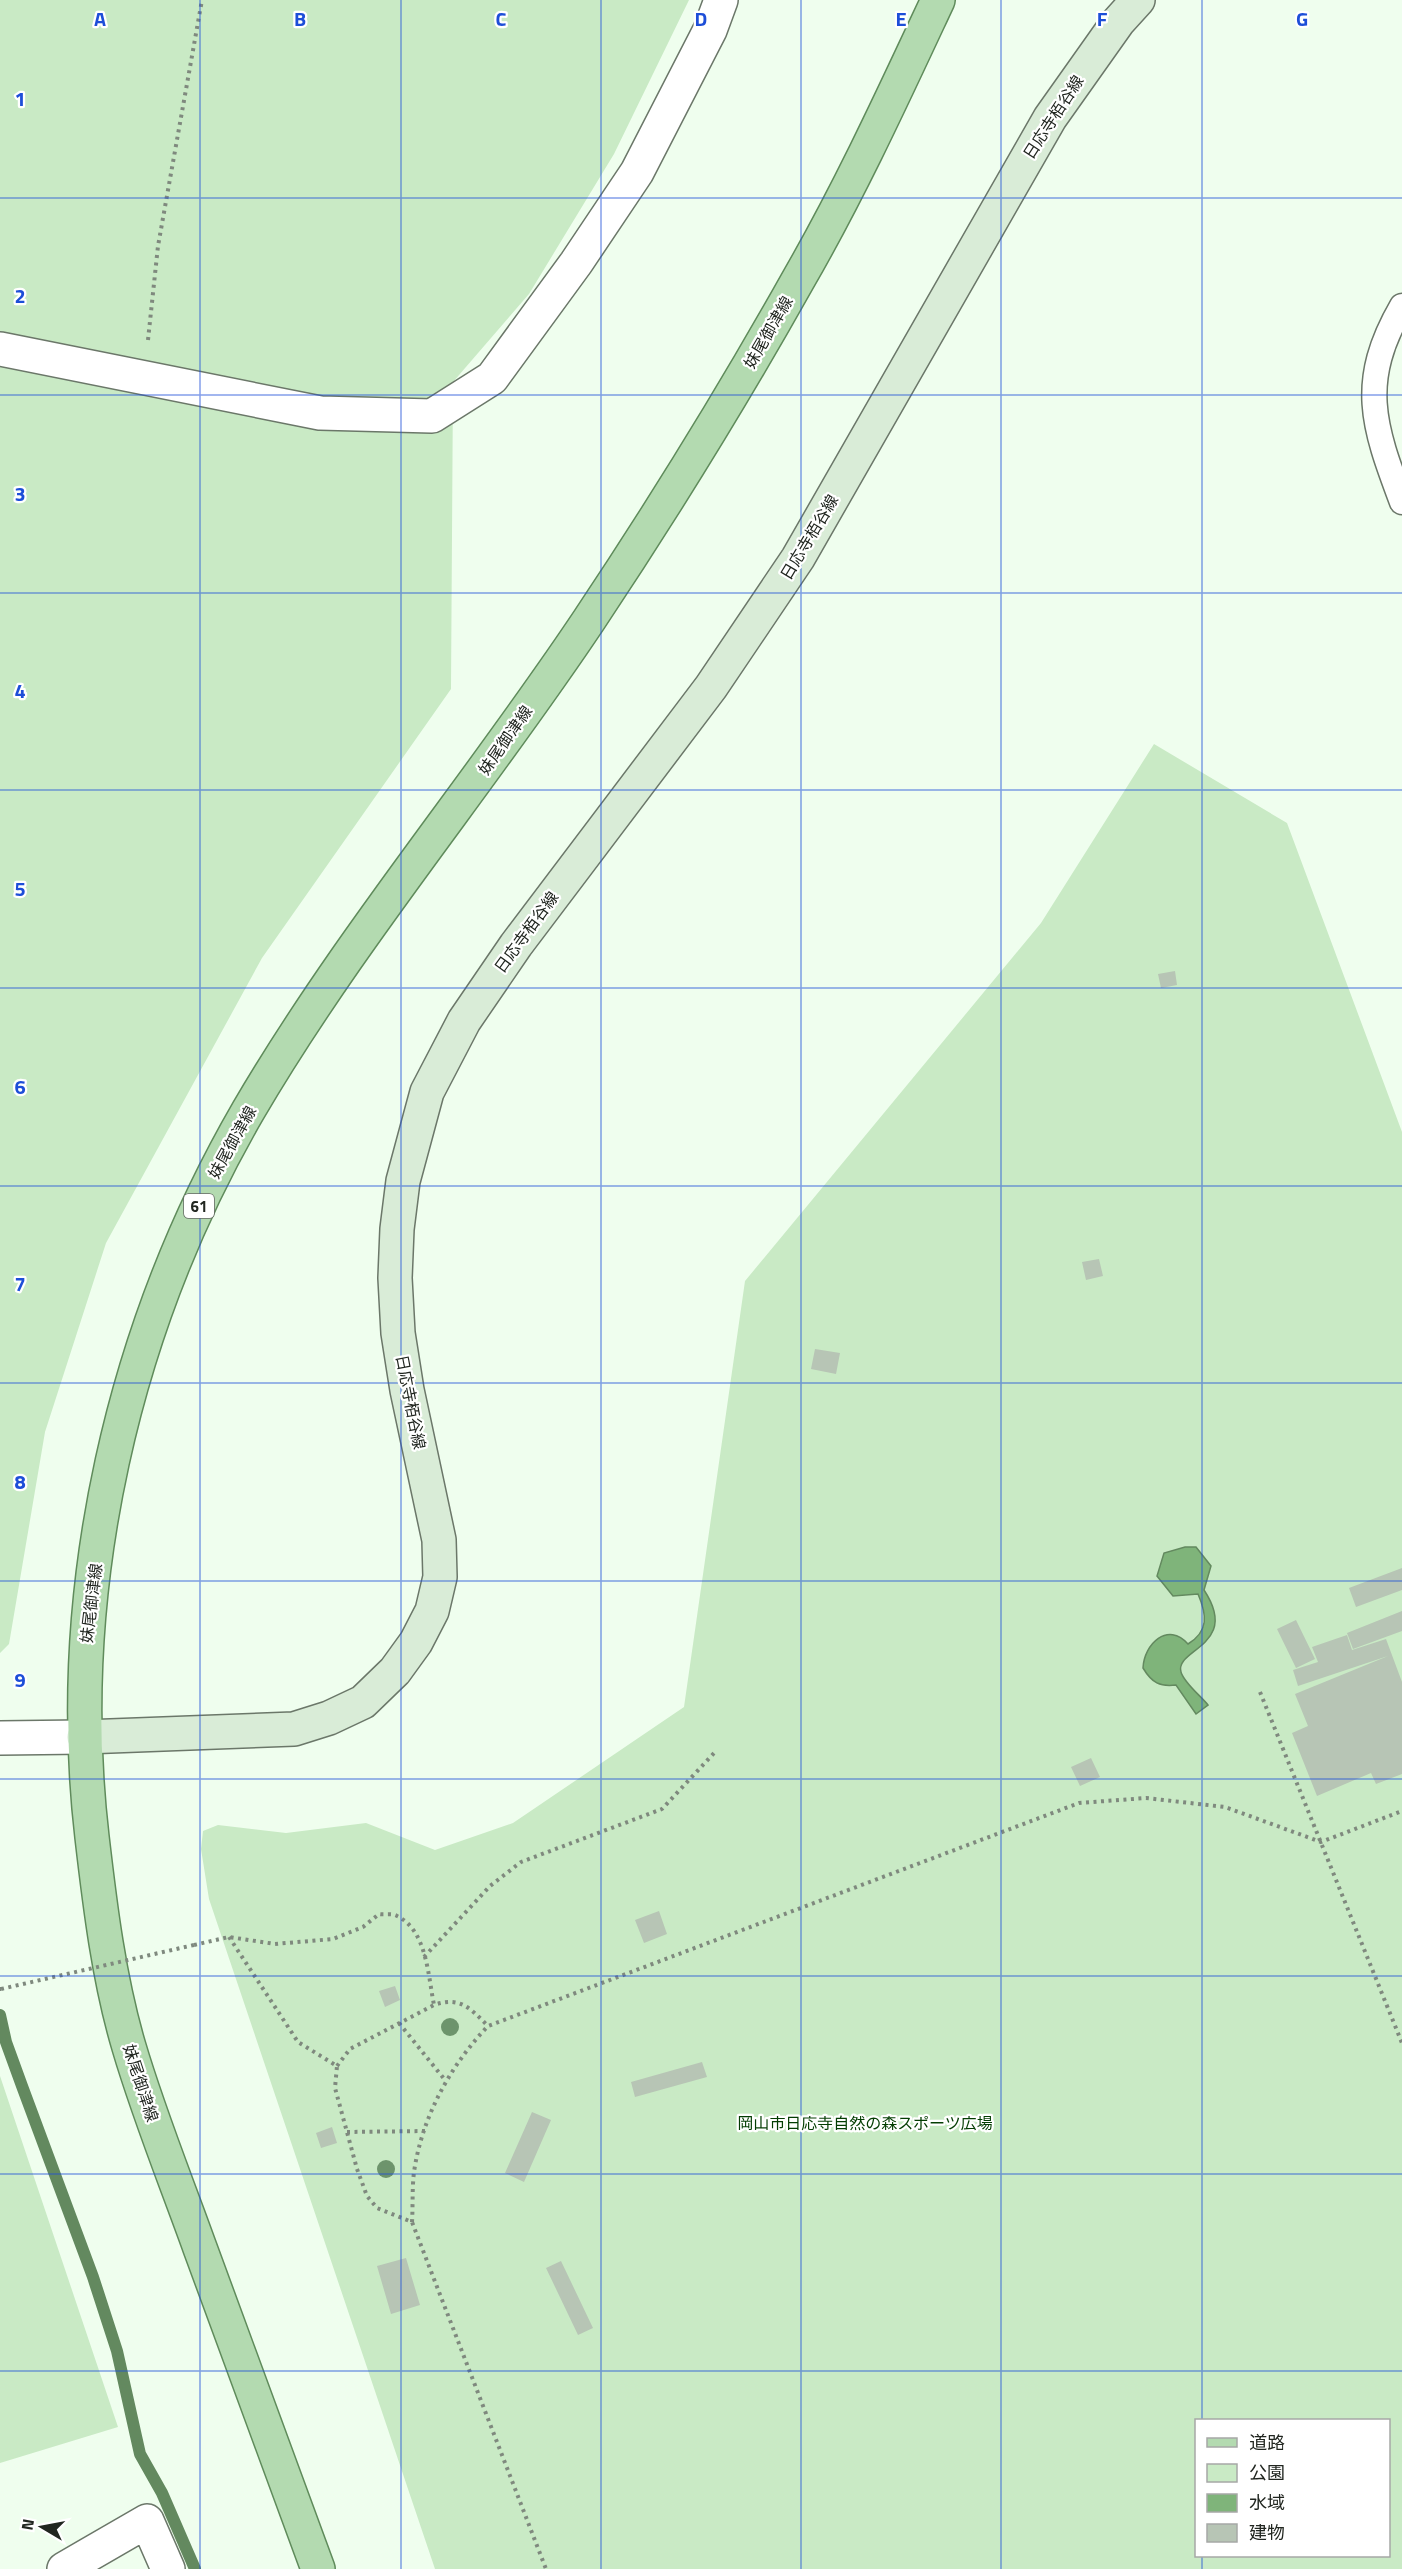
<svg xmlns="http://www.w3.org/2000/svg" width="1402" height="2569" viewBox="0 0 1402 2569" font-family="'Titillium Web','Noto Sans JP',sans-serif">
	<style>
		.green { fill: #c9eac5; fill-rule: evenodd }
		.water { fill: #7fb47a; stroke: #63895f; stroke-width: 1.5 }
		.lines { fill: none; stroke-linecap: round; stroke-linejoin: round }
		.stream { stroke: #63895f; stroke-width: 12 }
		.building { fill: #b7c5b5 }
		.service-casing { stroke: #6b7769; stroke-width: 27 }
		.minor-casing { stroke: #6b7769; stroke-width: 36 }
		.secondary-casing { stroke: #6b7769; stroke-width: 36 }
		.primary-casing { stroke: #5f8b5b; stroke-width: 36 }
		.path { stroke: #7f897e; stroke-width: 4; stroke-dasharray: 3 4.5; stroke-linecap: butt }
		.service { stroke: #fff; stroke-width: 24 }
		.minor { stroke: #fff; stroke-width: 33 }
		.secondary { stroke: #d9ecd7; stroke-width: 33 }
		.primary { stroke: #b3dab0; stroke-width: 33 }
		.path-bridge { stroke: #7f897e; stroke-width: 4; stroke-dasharray: 3 4.5; stroke-linecap: butt }
		.tree { fill: #6d946c }
		.grid { fill: none; stroke: #1d4ed8; stroke-width: 1.5; stroke-opacity: 0.55 }
		.labels { text-anchor: middle; dominant-baseline: central; stroke-width: 4.5; stroke-linejoin: round; paint-order: stroke }
		.shield { fill: #fff; stroke: #646763; stroke-width: 1.5 }
		.shield-label { font-size: 15px; font-weight: bold; fill: #212620 }
		.street-label { font-size: 16px; fill: #212620; stroke: #fff }
		.park-label { font-size: 16px; fill: #033d02; stroke: #fff }
		.grid-label { font-size: 20px; text-anchor: middle; font-weight: bold; fill: #1d4ed8; stroke: #fff; stroke-width: 4.5; stroke-linejoin: round; paint-order: stroke }
	</style>
	<rect width="100%" height="100%" fill="#effeee"/>
	<path class="green" d="M0 0H689L614 154 529 294 453 382 451 689 262 958 106 1243 45 1432 9 1644 0 1653Z
		M1154 744 1287 823 1402 1132V2569H435L209 1899 201 1849 203 1831 218 1825 286 1833 366 1823 435 1850 513 1823 684 1707 745 1281 1041 923ZM1196 2420H1388V2556H1196Z
		M0 2076 118 2427 0 2463Z"/>
	<path class="water" d="M1185 1547H1196L1211 1566 1204 1590C1241 1646 1174 1649 1181 1672 1184 1683 1201 1696 1208 1705L1196 1714 1176 1685C1160 1687 1152 1683 1143 1668 1144 1644 1168 1621 1188 1644 1209 1631 1207 1615 1198 1594L1173 1596 1157 1576 1164 1553Z"/>
	<g class="lines">
		<path class="stream" d="M0 2015 6 2042 22 2086 93 2277 117 2351 140 2454 162 2493 195 2569"/>
	</g>
	<path class="building" d="M1175 971 1177 985 1161 988 1158 974Z
		M1099 1259 1103 1276 1086 1280 1082 1262Z
		M815 1349 840 1353 836 1374 811 1369Z
		M1402 1568V1590L1356 1607 1349 1588Z
		M1402 1611V1631L1353 1649 1347 1633Z
		M1296 1620 1315 1659 1296 1668 1277 1629Z
		M1347 1635 1352 1650 1386 1639 1402 1682V1774L1376 1784 1371 1773 1317 1796 1292 1733 1308 1726 1295 1694 1388 1656 1298 1686 1293 1670 1318 1662 1312 1647Z
		M1091 1758 1100 1777 1080 1786 1071 1767Z
		M659 1911 667 1934 644 1943 635 1920Z
		M395 1986 400 2000 385 2007 379 1991Z
		M702 2062 707 2077 635 2097 631 2082Z
		M532 2112 551 2120 524 2182 505 2173Z
		M332 2127 337 2143 321 2148 316 2133Z
		M406 2258 420 2305 391 2314 377 2266Z
		M561 2261 593 2328 578 2335 546 2268Z"/>
	<g class="lines">
		<defs>
			<path id="service" d="M1402 306C1358 382 1373 425 1402 502"/>
			<path id="minor" d="M0 349 320 413 432 416 492 378 576 263 637 172 710 30 721 0
				M0 1738 84 1737
				M64 2569 147 2521 168 2569"/>
			<path id="secondary" d="M84 1737 294 1729 329 1718 363 1702 395 1671 416 1642 432 1611 440 1577 439 1540 407 1390 398 1333 395 1278 397 1229 403 1181 427 1092 464 1021 516 945 711 687 798 558 1050 118 1118 22 1138 0"/>
			<path id="primary" d="M318 2569C279 2462 240 2355 200 2248 176 2181 149 2115 129 2047 109 1980 100 1906 92 1837 63 1588 123 1327 248 1111 348 940 479 785 589 620 663 509 733 396 798 280 850 190 894 94 938 0"/>
		</defs>
		<use href="#service" class="service-casing"/>
		<use href="#minor" class="minor-casing"/>
		<use href="#secondary" class="secondary-casing"/>
		<use href="#primary" class="primary-casing"/>
		<path class="path" d="M148 340 158 246 202 0
			M1260 1692 1402 2043
			M229 1937 298 2042 337 2066 335 2088 357 2169 367 2196 377 2208 412 2222 546 2569
			M194 1945 229 1937 275 1944 333 1939 363 1927 379 1914C384 1915 393 1913 397 1916 427 1930 428 1976 434 2005
			M424 1957 490 1886 521 1862 662 1809 716 1751
			M0 1989H1
			M399 2023 445 2080
			M337 2066 350 2049 434 2005C460 1996 470 2008 488 2026
			M347 2132 425 2131
			M412 2222C413 2206 412 2188 414 2172 422 2117 450 2066 488 2026L1079 1803 1146 1798 1225 1807 1321 1842 1402 1811"/>
		<use href="#service" class="service"/>
		<use href="#minor" class="minor"/>
		<use href="#secondary" class="secondary"/>
		<use href="#primary" class="primary"/>
		<path class="path-bridge" d="M1 1989 194 1945"/>
	</g>
	<g class="tree">
		<circle cx="450" cy="2027" r="9"/>
		<circle cx="386" cy="2169" r="9"/>
	</g>
	<path class="grid" d="M200 0V2569M401 0V2569M601 0V2569M801 0V2569M1001 0V2569M1202 0V2420M0 198H1402M0 395H1402M0 593H1402M0 790H1402M0 988H1402M0 1186H1402M0 1383H1402M0 1581H1402M0 1779H1402M0 1976H1402M0 2174H1402M0 2371H1402M1202 2556V2569"/>
	<g class="labels">
		<rect class="shield" x="184" y="1194" width="30" height="24" rx="4.5"/>
		<g class="shield-label">
			<text x="199" y="1206">61</text>
		</g>
		<g class="street-label">
			<text transform="translate(1053 117) rotate(-57)">日応寺栢谷線</text>
			<text transform="translate(768 332) rotate(-60)">妹尾御津線</text>
			<text transform="translate(809 537) rotate(-59)">日応寺栢谷線</text>
			<text transform="translate(505 740) rotate(-55)">妹尾御津線</text>
			<text transform="translate(526 932) rotate(-54)">日応寺栢谷線</text>
			<text transform="translate(232 1142) rotate(-61)">妹尾御津線</text>
			<text transform="translate(411 1402) rotate(79)">日応寺栢谷線</text>
			<text transform="translate(91 1603) rotate(-83)">妹尾御津線</text>
			<text transform="translate(141 2083) rotate(72)">妹尾御津線</text>
		</g>
		<g class="park-label">
			<text x="865" y="2123">岡山市日応寺自然の森スポーツ広場</text>
		</g>
	</g>
	<g class="grid-label">
		<text x="100" y="26">A</text>
		<text x="300" y="26">B</text>
		<text x="501" y="26">C</text>
		<text x="701" y="26">D</text>
		<text x="901" y="26">E</text>
		<text x="1102" y="26">F</text>
		<text x="1302" y="26">G</text>
		<text x="20" y="106">1</text>
		<text x="20" y="303">2</text>
		<text x="20" y="501">3</text>
		<text x="20" y="698">4</text>
		<text x="20" y="896">5</text>
		<text x="20" y="1094">6</text>
		<text x="20" y="1291">7</text>
		<text x="20" y="1489">8</text>
		<text x="20" y="1687">9</text>
	</g>
	<rect x="1195" y="2419" width="195" height="138" fill="#ffffff" stroke="#a6a8a6" stroke-width="1.5"/>
	<rect x="1207" y="2438" width="30" height="9" fill="#b3dab0" stroke="#a6a8a6" stroke-width="1.5"/>
	<text x="1249" y="2449" font-size="18" fill="#212620">道路</text>
	<rect x="1207" y="2464" width="30" height="18" fill="#c9eac5" stroke="#a6a8a6" stroke-width="1.5"/>
	<text x="1249" y="2479" font-size="18" fill="#212620">公園</text>
	<rect x="1207" y="2494" width="30" height="18" fill="#7fb47a" stroke="#a6a8a6" stroke-width="1.5"/>
	<text x="1249" y="2509" font-size="18" fill="#212620">水域</text>
	<rect x="1207" y="2524" width="30" height="18" fill="#b7c5b5" stroke="#a6a8a6" stroke-width="1.5"/>
	<text x="1249" y="2539" font-size="18" fill="#212620">建物</text>
	<g transform="translate(42 2527) rotate(280)" stroke="#ffffff" stroke-width="4.5" paint-order="stroke">
	<path d="M0-4.5L10 22L0 15L-10 22Z" fill="#212620"/>
	<text y="-9" font-size="16" font-weight="bold" text-anchor="middle" fill="#212620">N</text>
	</g>
</svg>
